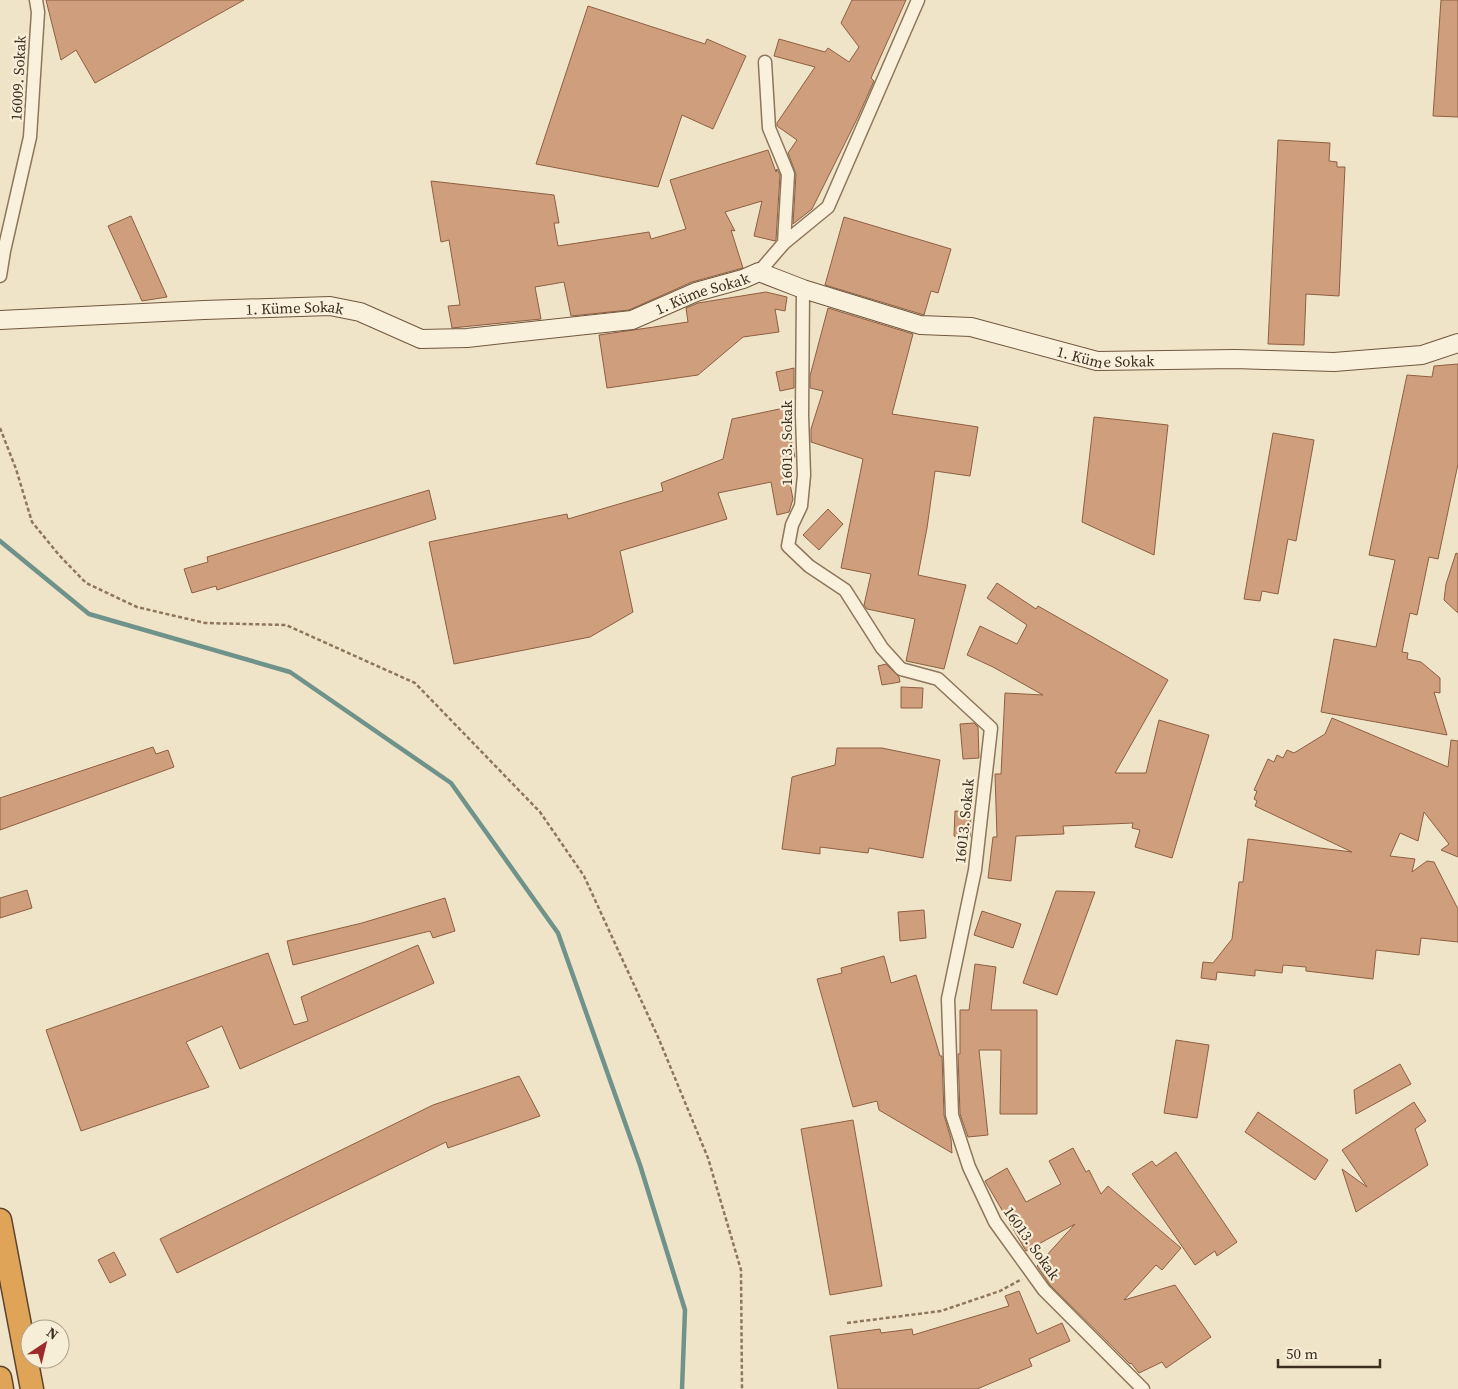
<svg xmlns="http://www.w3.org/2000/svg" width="1458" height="1389" viewBox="0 0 1458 1389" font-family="'Source Serif 4',serif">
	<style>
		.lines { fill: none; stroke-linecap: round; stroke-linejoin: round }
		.stream { stroke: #6f938a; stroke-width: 4.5 }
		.building { fill: #cf9f7d; stroke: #8d5f41 }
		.street-casing { stroke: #8d765c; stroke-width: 15 }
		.secondary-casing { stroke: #6f573f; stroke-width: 20 }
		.highway-casing { stroke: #5b4430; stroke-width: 25 }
		.path { stroke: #8d765c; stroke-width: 2.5; stroke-dasharray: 4 2.5; stroke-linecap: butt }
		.street { stroke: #faf1dc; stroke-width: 12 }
		.secondary { stroke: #faf1dc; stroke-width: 18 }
		.highway { stroke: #e0a458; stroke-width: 22 }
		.labels { text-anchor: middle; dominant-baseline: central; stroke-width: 4.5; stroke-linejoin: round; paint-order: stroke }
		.street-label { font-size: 15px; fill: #3d2e20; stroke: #f7eed8 }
	</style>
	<rect width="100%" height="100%" fill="#f0e4c8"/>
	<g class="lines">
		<path class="stream" d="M0 541 89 614 290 672 451 783 558 933 640 1165 685 1310 682 1389"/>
	</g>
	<path class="building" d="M46 0H244L95 83 76 50 61 60Z
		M852 0H906L871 78 874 81 857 119 812 209 793 224 796 174 788 153 797 140 777 126V123L815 67 774 56 779 39 825 52 828 48 849 62 859 47 841 23Z
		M1441 0H1458V117L1433 116Z
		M588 6 705 44 707 39 746 56 713 129 682 115 658 187 536 164Z
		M1278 140 1330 143 1329 161 1337 162V167H1345L1339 296 1306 294 1304 345 1268 344Z
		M768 150 776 172 777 169 780 175 776 240 775 241 754 236 762 201 725 212 735 231 731 230 743 268 692 282 629 310 571 316 564 282 535 287 541 319 452 328 448 306 460 305 449 240 441 242 431 181 554 195 559 223H554L558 246 649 232 651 239 686 229 670 180Z
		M131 216 167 297 142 301 108 226Z
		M844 217 951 249 938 293 931 291 924 315 825 285Z
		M766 292 787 297 785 311 775 309 779 332 743 337 698 375 607 388 599 335 688 322 686 308 698 303Z
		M828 308 913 334 892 414 978 427 970 476 935 471 927 528 918 575 966 585 944 669 906 661 915 619 867 609 864 605 871 574 841 568 863 459 811 442V429L823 391 810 388V376Z
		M1458 364V464L1438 559 1429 557 1417 615 1410 613 1402 652 1408 653 1407 659 1421 662 1440 678V693L1434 692 1447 735 1321 712 1334 639 1376 647 1395 560 1369 555 1407 375 1432 377 1434 366Z
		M794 368V388L780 391 776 372Z
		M784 408 795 457 785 459 793 499 789 512 777 515 771 482 718 493 727 519 620 551 633 612 590 637 454 664 429 542 567 514 568 519 663 491 661 483 723 459 732 419Z
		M1094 417 1168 425 1154 555 1082 522Z
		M1273 433 1314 440 1296 541 1288 539 1278 594 1262 591 1260 601 1244 599Z
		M429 490 436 519 217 590 216 586 192 593 184 569 208 562 207 557Z
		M828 509 843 524 819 550 803 535Z
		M1456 553 1458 554V613L1444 600 1446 584Z
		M997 583 1036 609 1038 606 1168 680 1115 773H1146L1159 720 1209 735 1172 858 1135 847 1140 830 1132 828 1133 823 1063 826 1064 834 1016 836 1011 881 988 878 993 837H997L995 774H1001L1005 693 1043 695 993 667 967 655 980 626 1017 644 1027 625 987 598Z
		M886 664 899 677 900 682 882 685 878 666Z
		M901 687 923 688 922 708H901Z
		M1332 718 1448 767 1451 740 1458 741V857L1441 850 1449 844 1424 812 1418 841 1400 833 1390 856 1415 859 1412 872 1427 861 1434 862 1458 909V942L1421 938 1419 955 1376 950 1373 979 1306 971V967L1283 965 1282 973 1255 970V976L1217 972 1216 980 1201 978 1203 962 1213 963 1232 939 1239 882H1243L1248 839 1352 852 1255 806 1257 801 1254 799 1257 791 1254 790 1268 759 1274 762 1277 755 1283 758 1287 750 1294 753 1325 734Z
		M974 723 978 727 979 758 963 759 960 724Z
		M153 747 156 754 168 750 174 767 0 830V798Z
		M837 748H882L940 760 923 858 869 848 868 853 820 847V854L782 849 792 777 835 765Z
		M955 811 971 812 970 837 954 836Z
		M27 890 32 908 0 918V898Z
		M1056 891 1095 892 1057 995 1023 983Z
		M445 898 455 931 433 938 430 931 293 965 287 941 362 923Z
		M924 910 926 938 900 941 898 912Z
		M982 911 1021 924 1013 948 974 935Z
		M418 945 434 983 240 1069 222 1026 186 1042 209 1087 81 1131 46 1030 268 953 294 1025 308 1021 301 997Z
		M884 956 891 983 916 975 940 1056H942L944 1115 951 1139 952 1153 879 1110 877 1101 853 1107 817 979 842 973 841 968Z
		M975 964 996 967 991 1010H1037V1114H1000L1001 1050H979L988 1135 968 1137 960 1114 958 1054H960V1010H969Z
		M1176 1040 1209 1045 1197 1118 1164 1113Z
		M1400 1064 1411 1084 1356 1114 1354 1090Z
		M519 1076 540 1116 448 1148 446 1142 177 1273 160 1239 433 1105Z
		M1414 1102 1426 1121 1415 1129 1428 1165 1356 1212 1342 1169 1367 1187 1342 1150Z
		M1258 1112 1328 1160 1315 1180 1245 1132Z
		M853 1120 882 1286 830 1295 801 1129Z
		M1073 1148 1086 1172 1089 1170 1101 1194 1108 1186 1181 1248 1162 1270 1156 1265 1124 1300 1175 1285 1211 1337 1166 1368 1162 1362 1139 1373 1131 1363 1130 1364 1050 1285 1037 1266 1075 1224 1026 1251 985 1181 1007 1168 1026 1202 1061 1184 1049 1161Z
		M1176 1152 1237 1242 1217 1256 1215 1251 1195 1265 1132 1174 1152 1161 1156 1166Z
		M114 1252 126 1275 110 1283 98 1260Z
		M1019 1291 1037 1334 1062 1323 1070 1341 1029 1359 1032 1366 977 1389H838L830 1336 880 1329 881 1333 912 1329 913 1335 1009 1306 1005 1296Z"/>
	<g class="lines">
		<defs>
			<path id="street" d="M784 243 828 207 918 0
				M759 272 784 243 788 174 769 128 765 62
				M0 276 4 251 30 137 38 12 36 0
				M803 289 802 415 804 475 801 506 792 525 788 546 809 566 845 590 882 648 901 669 938 679 991 728 975 870 948 999 952 1115 969 1167 995 1222 1044 1290 1143 1389"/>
			<g id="secondary">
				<path id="s1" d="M0 320 204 310 330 306 360 312 421 339 467 338 632 320 696 292 743 279 759 272 803 289 920 325 971 327 1097 361 1235 359 1334 362 1422 355 1458 343"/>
			</g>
			<path id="highway" d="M0 1220 32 1389
				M0 1378 2 1389"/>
		</defs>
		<use href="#street" class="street-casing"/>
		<use href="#secondary" class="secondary-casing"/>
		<use href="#highway" class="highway-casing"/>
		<path class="path" d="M0 428 16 469 32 522 59 555 86 583 137 607 205 623 286 625 415 683 540 812 584 876 658 1037 708 1158 741 1270 742 1389
			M847 1323 941 1311 1000 1291 1022 1279"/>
		<use href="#street" class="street"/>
		<use href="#secondary" class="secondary"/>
		<use href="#highway" class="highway"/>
	</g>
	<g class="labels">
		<g class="street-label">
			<text transform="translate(18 78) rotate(-87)">16009. Sokak</text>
			<text stroke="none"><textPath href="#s1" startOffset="715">1. Küme Sokak</textPath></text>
			<text stroke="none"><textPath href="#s1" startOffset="295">1. Küme Sokak</textPath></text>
			<text stroke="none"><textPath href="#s1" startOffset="1135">1. Küme Sokak</textPath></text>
			<text transform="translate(786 443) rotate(-90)">16013. Sokak</text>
			<text transform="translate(964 821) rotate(-84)">16013. Sokak</text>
			<text transform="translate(1032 1243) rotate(55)">16013. Sokak</text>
		</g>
	</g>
	<g transform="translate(45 1344) rotate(35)"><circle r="24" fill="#f7eed8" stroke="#ada18e"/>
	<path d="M0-4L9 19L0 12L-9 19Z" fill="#9e2a2b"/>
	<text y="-8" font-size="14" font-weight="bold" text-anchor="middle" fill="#3d2e20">N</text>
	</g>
	<path d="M1278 1359v8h102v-8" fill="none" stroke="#3d2e20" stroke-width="2.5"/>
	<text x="1286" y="1359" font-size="15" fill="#3d2e20" stroke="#f7eed8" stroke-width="4" paint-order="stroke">50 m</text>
</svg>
